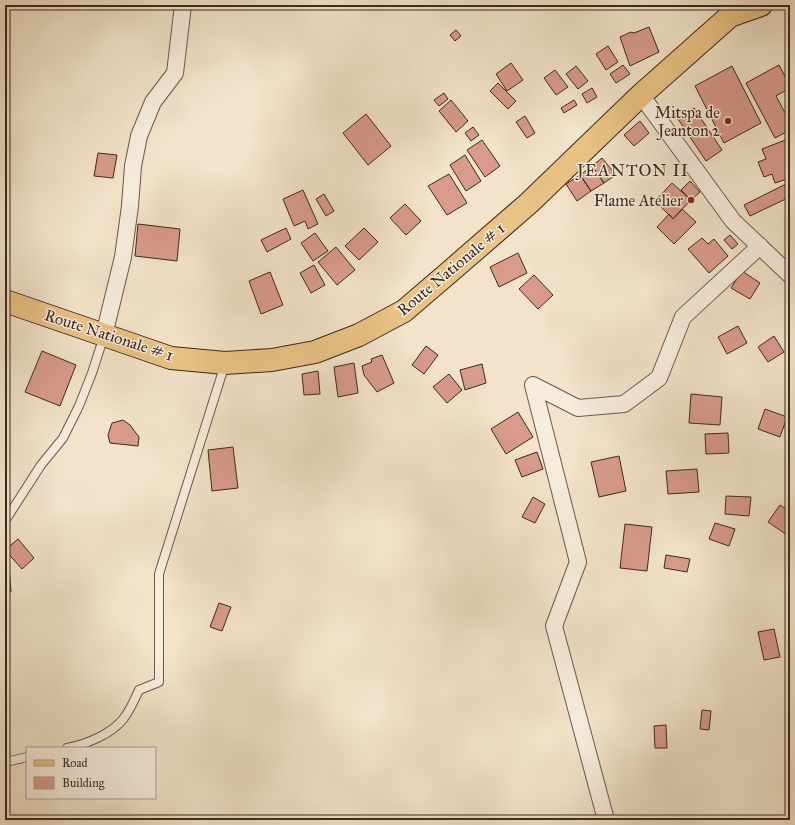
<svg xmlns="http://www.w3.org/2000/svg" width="795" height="825" viewBox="0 0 795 825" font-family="'IM FELL Great Primer',serif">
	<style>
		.building { fill: #d89b8c; stroke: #3e281e }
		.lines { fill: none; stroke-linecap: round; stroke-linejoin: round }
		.lane-casing { stroke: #6b5749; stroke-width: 10 }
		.street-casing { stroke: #6b5749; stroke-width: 18 }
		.primary-casing { stroke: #3e281e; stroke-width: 24 }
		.lane { stroke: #f7eddd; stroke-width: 8 }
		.street { stroke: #f7eddd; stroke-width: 16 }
		.primary { stroke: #e9c285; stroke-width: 22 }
		.poi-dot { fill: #8f2418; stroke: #f7eddd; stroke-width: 1.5 }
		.labels { text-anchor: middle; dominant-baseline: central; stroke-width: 3; stroke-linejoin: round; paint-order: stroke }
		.poi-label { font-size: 16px; fill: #3e281e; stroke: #f7eddd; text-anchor: end }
		.street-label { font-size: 16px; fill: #3e281e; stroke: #f7eddd }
		.neighbourhood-label { font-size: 17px; letter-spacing: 1px; fill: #3e281e; stroke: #f7eddd }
	</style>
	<rect width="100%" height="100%" fill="#f2e3ca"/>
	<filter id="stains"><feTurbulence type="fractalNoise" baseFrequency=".005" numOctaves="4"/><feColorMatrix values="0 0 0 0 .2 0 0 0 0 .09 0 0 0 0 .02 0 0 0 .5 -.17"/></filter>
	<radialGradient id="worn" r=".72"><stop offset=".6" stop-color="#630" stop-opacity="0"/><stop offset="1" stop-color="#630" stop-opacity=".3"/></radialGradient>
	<path class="building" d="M649 27 659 52 630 66 620 37 631 32 634 33Z
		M456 30 461 36 455 41 450 35Z
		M608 46 618 62 606 70 596 54Z
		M511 63 523 80 507 91 496 74Z
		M623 65 630 74 616 83 610 74Z
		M779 65 790 86V88L776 96 790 122V130L775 138 746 83Z
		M576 66 588 81 578 89 566 74Z
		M732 66 761 123 724 143 695 86Z
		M555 70 568 87 556 95 544 78Z
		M498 83 516 101 508 109 490 91Z
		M592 88 597 97 587 103 582 94Z
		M444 93 448 99 439 106 434 100Z
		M451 100 468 121 456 132 439 111Z
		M574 100 577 105 564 113 561 108Z
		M694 108 722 150 706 161 678 119Z
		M366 114 391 146 368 165 343 133Z
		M525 116 535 133 527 138 516 122Z
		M640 121 649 133 634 146 624 135Z
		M473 127 479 135 471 141 465 133Z
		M788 139 790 145V178L775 183 772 174 764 177 758 162 766 159 762 149Z
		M482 140 500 166 485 177 467 150Z
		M98 153 117 155 113 178 94 176Z
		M465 155 481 181 466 191 450 165Z
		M602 158 616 175 604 183 592 166Z
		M592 166 604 183 591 191 580 175Z
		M449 174 467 203 447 215 428 186Z
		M580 175 591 191 577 201 566 184Z
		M690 181 700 192 691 200 681 190Z
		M790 182V197L750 216 744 205Z
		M672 183 691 200 673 219 655 201Z
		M303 190 318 224 308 229 305 221 294 226 283 199Z
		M324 194 334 211 326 216 316 199Z
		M405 204 421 221 406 235 390 218Z
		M682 209 696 222 674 244 657 227 669 214 673 219Z
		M138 224 180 229 177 261 135 256Z
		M286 228 291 239 267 252 261 240Z
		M364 228 378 242 359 260 345 246Z
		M315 233 328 251 313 261 301 243Z
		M730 235 738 244 732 249 724 240Z
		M702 238 708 244 714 239 728 256 709 273 688 249Z
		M336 247 355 270 337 285 318 262Z
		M518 253 527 273 499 287 490 267Z
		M314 265 325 285 311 293 300 273Z
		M742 271 760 283 750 299 731 288Z
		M270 272 283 305 261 314 249 281Z
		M534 275 553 295 538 309 519 289Z
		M738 326 747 343 727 354 718 337Z
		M774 336 784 352 768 362 758 347Z
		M426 346 438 355 424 374 412 365Z
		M42 351 76 365 60 406 25 392Z
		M382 355 394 383 377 392 364 375 362 366 372 362 371 359Z
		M354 363 358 393 338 397 334 367Z
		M482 364 486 383 465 390 460 370Z
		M318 371 320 394 304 395 302 374Z
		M449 374 462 390 447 403 433 387Z
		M691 394 722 397 720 425 689 423Z
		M765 409 787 417 780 437 758 429Z
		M518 412 533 437 506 454 491 429Z
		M123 420 130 425 139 437 138 446 110 443 108 435 112 423Z
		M728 433 729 453 706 454 705 434Z
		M233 447 238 488 212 491 208 450Z
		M537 452 543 469 522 477 515 460Z
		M619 456 626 491 599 497 591 462Z
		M697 469 699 492 668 494 666 471Z
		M726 496 751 497 749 516 725 514Z
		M533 497 545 504 535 523 522 517Z
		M780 505 790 512V537L768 522Z
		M715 523 735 529 729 546 709 539Z
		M625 524 652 527 647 571 620 568Z
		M18 539 34 558 22 569 5 550Z
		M666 555 690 559 687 572 664 568Z
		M5 566H9L11 592H5Z
		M219 603 231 607 222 631 210 627Z
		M774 629 780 657 764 660 758 632Z
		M702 710 711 711 709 730 700 729Z
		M666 725 667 748H655L654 726Z"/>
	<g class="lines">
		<defs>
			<path id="lane" d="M5 521 41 465 63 438 79 406 92 373 104 336
				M67 748C87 744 112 734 124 718 130 710 135 699 139 690L159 682V574L225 364
				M6 762 27 757"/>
			<path id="street" d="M641 95 733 221 790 275
				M104 335 123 257 130 206 133 166 139 136 153 102 175 73 183 5
				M606 820 554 626 578 562 533 385 578 408 624 404 659 378 683 317 760 246"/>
			<path id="primary" d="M5 301 171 358 225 363 272 360 315 352 359 335 404 311 453 269 529 203 641 95 730 16 761 5"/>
		</defs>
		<use href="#lane" class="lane-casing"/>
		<use href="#street" class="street-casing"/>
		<use href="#primary" class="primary-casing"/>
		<use href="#lane" class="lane"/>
		<use href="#street" class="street"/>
		<use href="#primary" class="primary"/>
	</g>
	<g class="poi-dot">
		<circle cx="728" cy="121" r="4"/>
		<circle cx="691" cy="200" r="4"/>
	</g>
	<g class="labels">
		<g class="poi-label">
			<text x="720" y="112">Mitspa de<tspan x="720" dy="18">Jeanton 2</tspan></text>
			<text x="683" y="200">Flame Atelier</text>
		</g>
		<g class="street-label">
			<text transform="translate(451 269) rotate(-40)">Route Nationale # 1</text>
			<text transform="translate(109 335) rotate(18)">Route Nationale # 1</text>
		</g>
		<g class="neighbourhood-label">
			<text x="633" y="170">JEANTON II</text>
		</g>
	</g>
	<rect width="795" height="825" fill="none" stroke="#f2e3ca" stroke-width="20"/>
	<rect x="6" y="6" width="783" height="813" fill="none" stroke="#3e281e" stroke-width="2"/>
	<rect x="10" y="10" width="775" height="805" fill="none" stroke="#3e281e"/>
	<rect x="26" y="747" width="130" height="52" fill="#f7eddd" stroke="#ad9e91"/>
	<rect x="34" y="760" width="20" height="6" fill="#e9c285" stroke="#ad9e91"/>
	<text x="62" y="767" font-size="12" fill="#3e281e">Road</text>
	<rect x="34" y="777" width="20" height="12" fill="#d89b8c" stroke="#ad9e91"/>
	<text x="62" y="787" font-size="12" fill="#3e281e">Building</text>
	<rect width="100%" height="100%" filter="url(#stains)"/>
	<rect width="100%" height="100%" fill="url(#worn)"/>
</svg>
